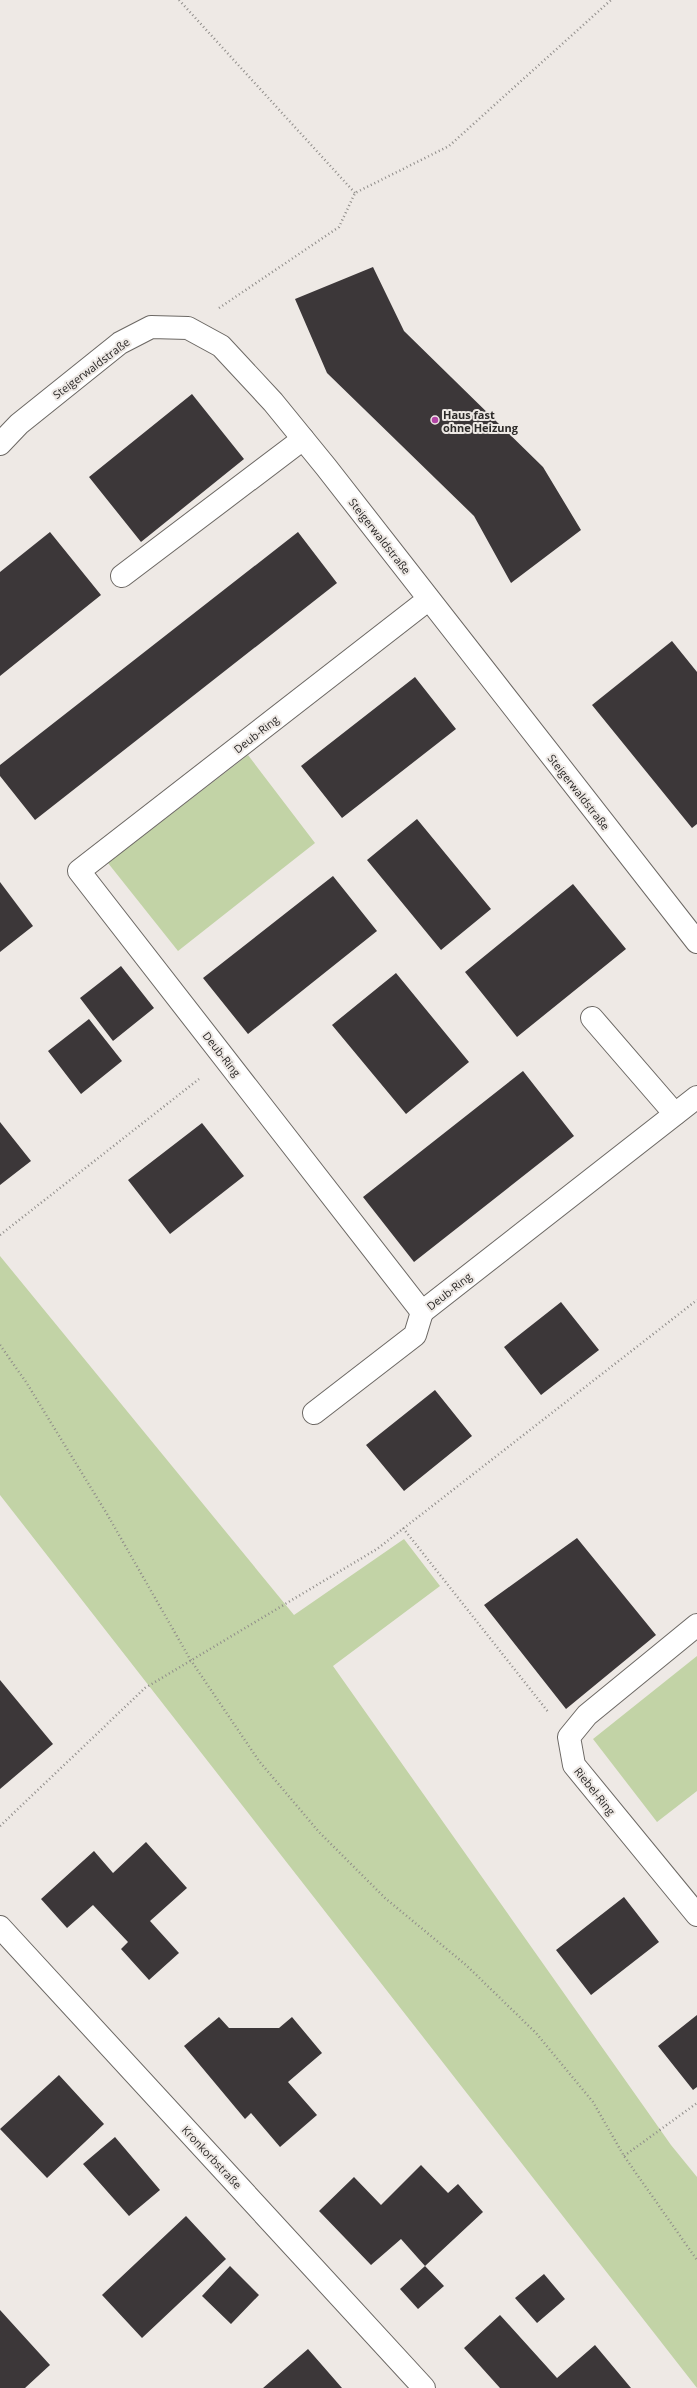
<svg xmlns="http://www.w3.org/2000/svg" width="697" height="2388" viewBox="0 0 697 2388" font-family="'Open Sans',sans-serif">
	<style>
		.green { fill: #c2d3a6 }
		.building { fill: #3c3739 }
		.lines { fill: none; stroke-linecap: round; stroke-linejoin: round }
		.service-casing { stroke: #6c6864; stroke-width: 24 }
		.minor-casing { stroke: #6c6864; stroke-width: 24 }
		.path { stroke: #8f8c89; stroke-width: 2.5; stroke-dasharray: 1 3; stroke-linecap: butt }
		.service { stroke: #fff; stroke-width: 22 }
		.minor { stroke: #fff; stroke-width: 22 }
		.poi-dot { fill: #b245a5; stroke: #eee9e5; stroke-width: 1.5 }
		.labels { text-anchor: middle; dominant-baseline: central; stroke-width: 4; stroke-linejoin: round; paint-order: stroke }
		.street-label { font-size: 11px; fill: #2c2a29; stroke: #eee9e5 }
		.poi-label { font-size: 11px; font-weight: bold; fill: #2c2a29; stroke: #eee9e5; text-anchor: start }
	</style>
	<rect width="100%" height="100%" fill="#eee9e5"/>
	<path class="green" d="M248 755 315 843 178 951 108 863Z
		M0 1256 294 1615 404 1539 440 1586 333 1666 671 2145 697 2177V2388L0 1495Z
		M697 1656V1791L657 1822 593 1739Z"/>
	<path class="building" d="M373 267 404 331 543 467 581 530 511 583 474 516 327 373 295 299Z
		M192 394 244 459 141 542 89 477Z
		M50 532 101 595 0 676V572Z
		M298 532 337 583 35 820 0 776V765Z
		M672 641 697 672V824L692 828 592 705Z
		M415 677 456 729 342 818 301 766Z
		M417 819 491 909 441 950 367 860Z
		M333 876 377 931 248 1034 203 978Z
		M0 882 33 926 0 952Z
		M573 884 626 949 517 1037 465 972Z
		M121 966 154 1008 113 1041 80 998Z
		M396 973 469 1062 406 1114 332 1025Z
		M89 1019 122 1061 81 1094 48 1051Z
		M523 1071 574 1136 414 1262 363 1197Z
		M0 1122 31 1161 0 1185Z
		M202 1123 244 1176 170 1234 128 1180Z
		M561 1302 599 1350 541 1395 504 1347Z
		M435 1390 472 1436 404 1491 366 1445Z
		M577 1538 656 1635 566 1709 484 1605Z
		M0 1680 53 1744 0 1789Z
		M146 1842 187 1888 150 1921 179 1953 149 1980 121 1949 128 1942 93 1905 67 1928 41 1899 94 1851 113 1873Z
		M624 1897 659 1942 591 1995 556 1950Z
		M697 2015V2087L693 2090 658 2046Z
		M219 2017 229 2028H279L292 2017 322 2053 288 2082 317 2115 280 2147 251 2113 245 2119 184 2046Z
		M59 2075 104 2124 47 2178 0 2129Z
		M115 2137 160 2190 129 2216 83 2164Z
		M421 2165 448 2193 458 2184 483 2212 425 2266 401 2239 371 2265 319 2211 354 2177 381 2205Z
		M186 2216 226 2259 142 2338 102 2295Z
		M230 2266 259 2295 231 2324 202 2296Z
		M425 2266 444 2286 418 2309 400 2289Z
		M544 2274 565 2299 537 2323 515 2298Z
		M0 2310 50 2365 25 2388H0Z
		M500 2315 557 2378 595 2345 631 2388H500L464 2348Z
		M308 2349 342 2388H263Z"/>
	<g class="lines">
		<defs>
			<path id="service" d="M122 576 303 439
				M592 1018 675 1114
				M314 1413 415 1335 422 1312"/>
			<path id="minor" d="M0 444 19 424 120 343 151 327 188 328 221 346 273 402 326 467 697 942
				M429 599 79 871 422 1312 697 1097
				M697 1625 587 1715 569 1737 574 1765 697 1915
				M0 1927 424 2388"/>
		</defs>
		<use href="#service" class="service-casing"/>
		<use href="#minor" class="minor-casing"/>
		<path class="path" d="M179 0 355 193
			M219 308 339 227 355 193 449 146 611 0
			M0 1235 199 1079
			M0 1345 26 1382 107 1514 190 1659 259 1761 319 1832 385 1898 466 1965 536 2033 593 2102 624 2156 697 2260
			M403 1528 549 1713
			M0 1826 145 1688 377 1549 697 1300
			M624 2156 697 2103"/>
		<use href="#service" class="service"/>
		<use href="#minor" class="minor"/>
	</g>
	<circle class="poi-dot" cx="435" cy="420" r="4"/>
	<g class="labels">
		<g class="street-label">
			<text transform="translate(91 368) rotate(-37)">Steigerwaldstraße</text>
			<text transform="translate(380 536) rotate(52)">Steigerwaldstraße</text>
			<text transform="translate(256 734) rotate(-38)">Deub-Ring</text>
			<text transform="translate(579 792) rotate(52)">Steigerwaldstraße</text>
			<text transform="translate(222 1054) rotate(52)">Deub-Ring</text>
			<text transform="translate(449 1291) rotate(-38)">Deub-Ring</text>
			<text transform="translate(595 1791) rotate(51)">Riebel-Ring</text>
			<text transform="translate(212 2157) rotate(47)">Kronkorbstraße</text>
		</g>
		<g class="poi-label">
			<text x="443" y="414">Haus fast<tspan x="443" dy="13">ohne Heizung</tspan></text>
		</g>
	</g>
</svg>
